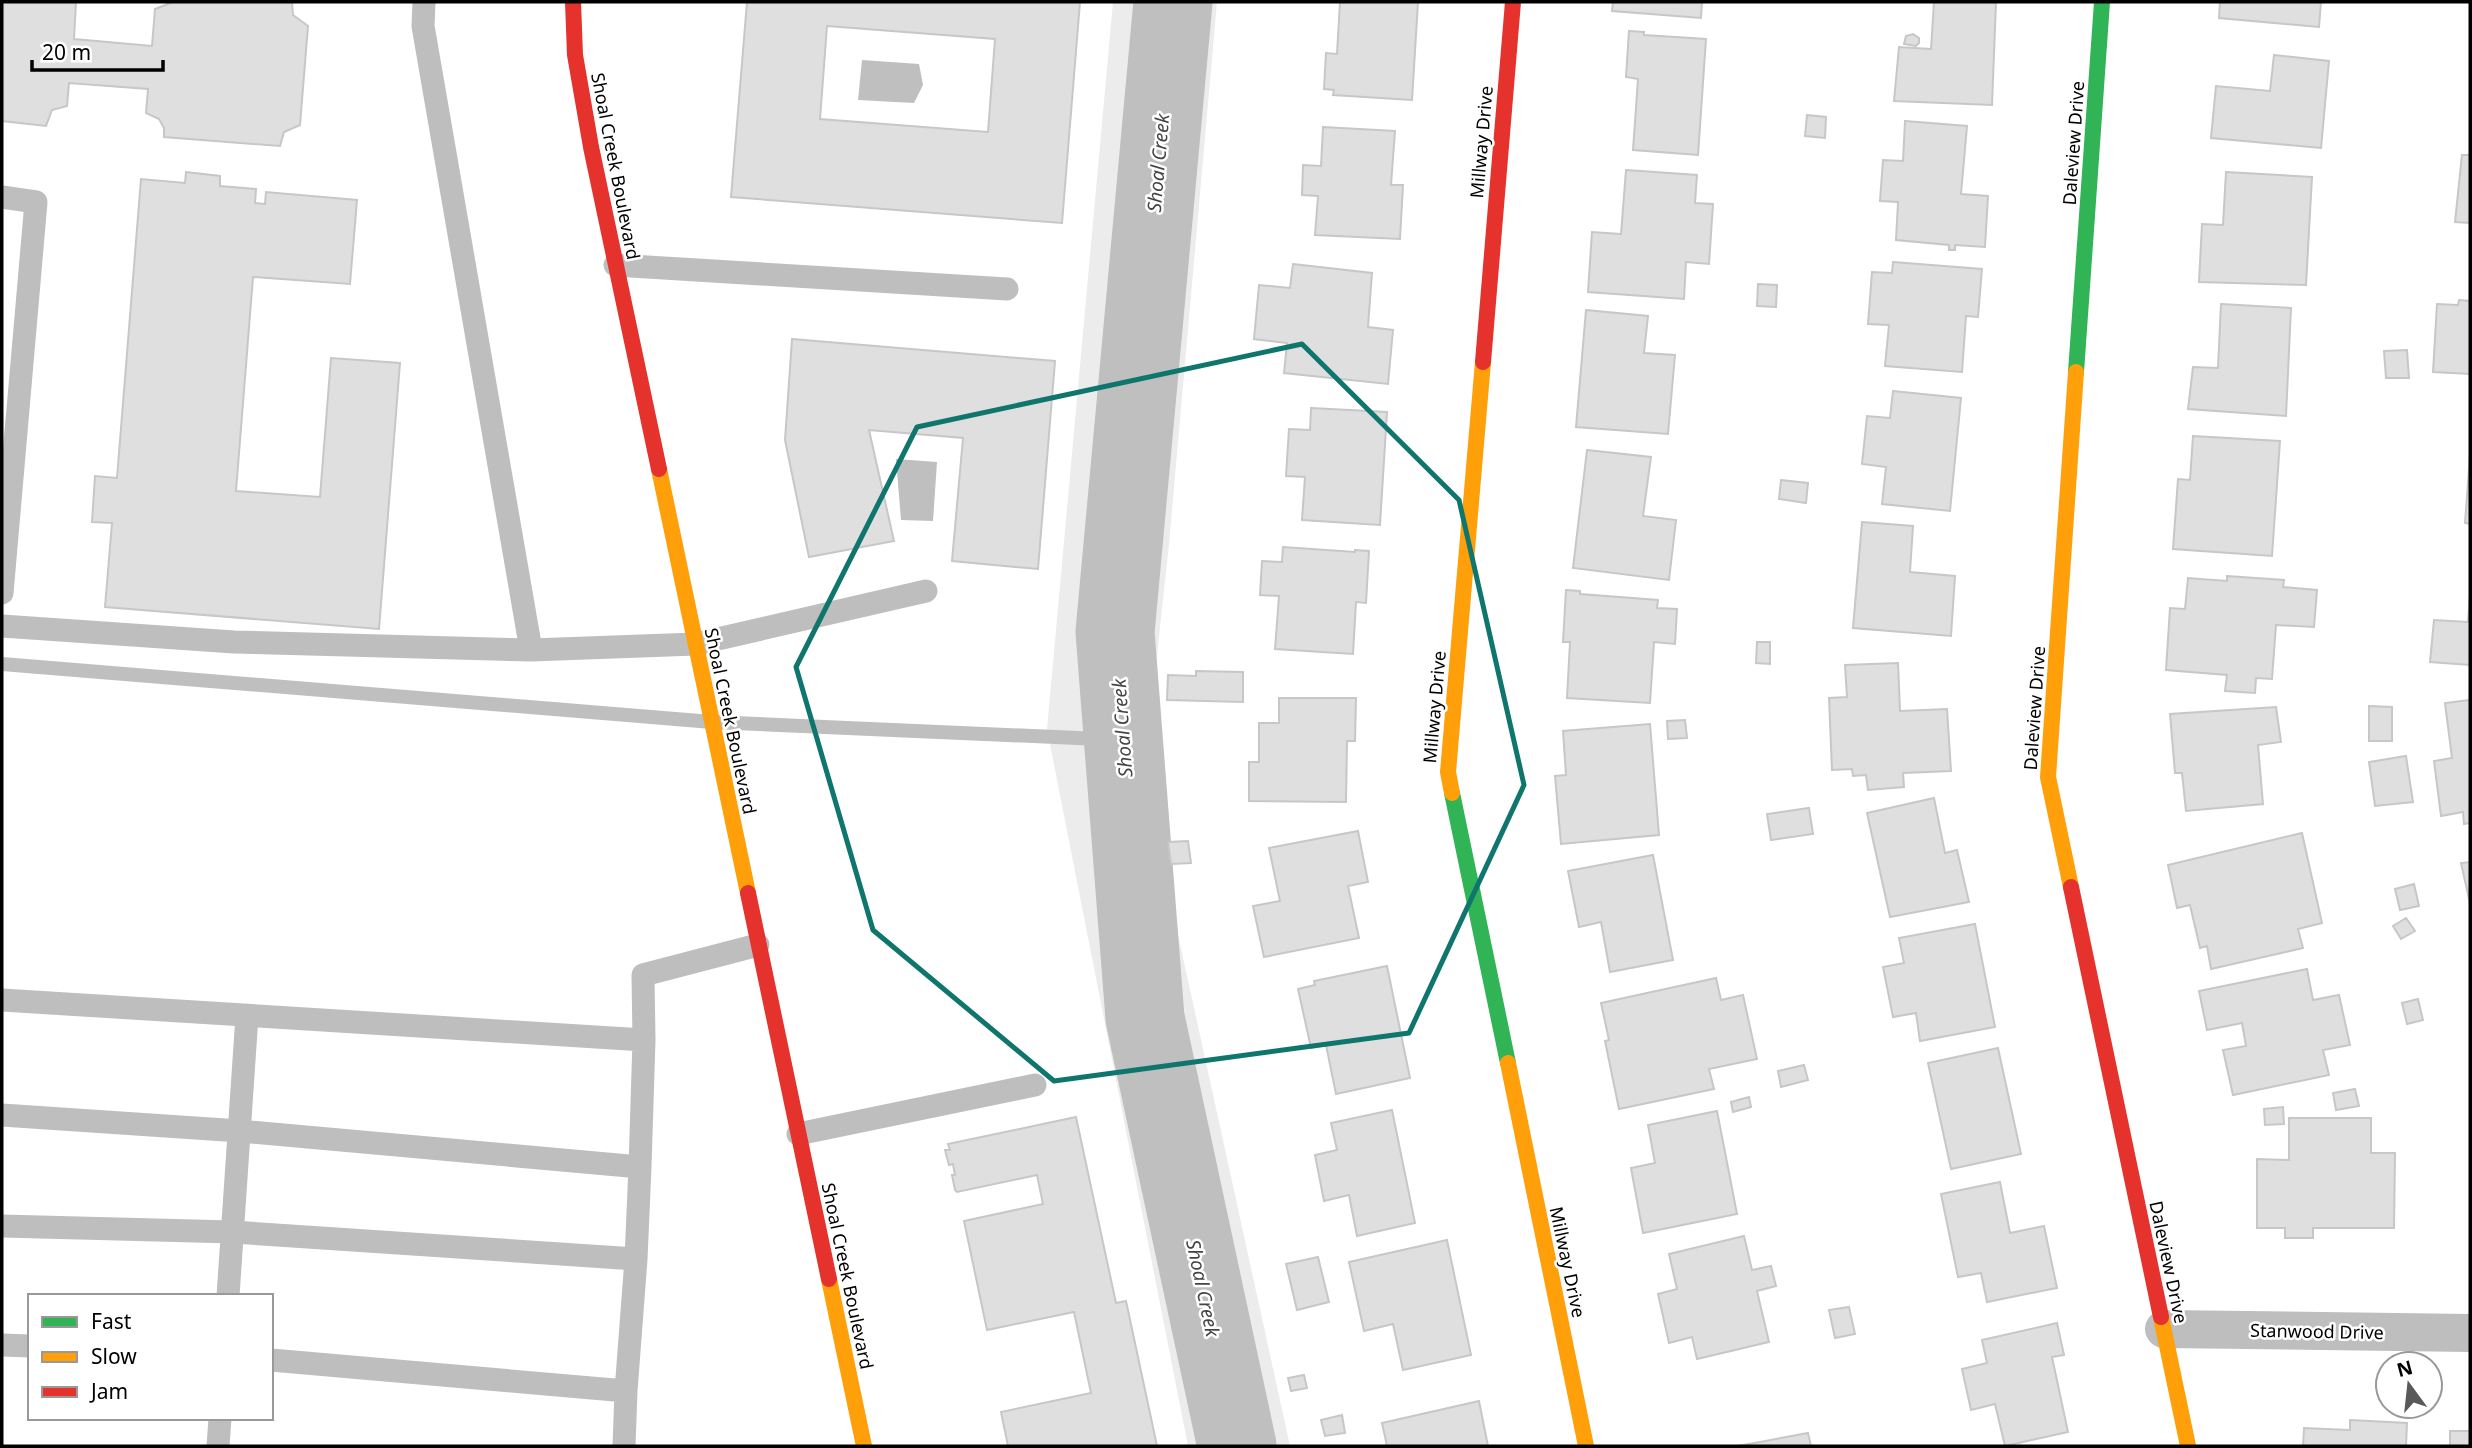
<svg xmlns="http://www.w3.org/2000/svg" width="2472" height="1448" viewBox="0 0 2472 1448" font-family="'Noto Sans',sans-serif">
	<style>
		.green { fill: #ececec }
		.water { fill: #bfbfbf }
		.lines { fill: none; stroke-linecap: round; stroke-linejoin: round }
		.stream { stroke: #bfbfbf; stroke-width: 14 }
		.river { stroke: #bfbfbf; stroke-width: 79 }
		.building { fill: #dfdfdf; stroke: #c7c7c7; stroke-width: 2; fill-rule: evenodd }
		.lane { stroke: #bebebe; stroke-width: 23 }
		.street { stroke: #bebebe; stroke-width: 38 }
		.fast { stroke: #30b455; stroke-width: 16 }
		.slow { stroke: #ff9f0a; stroke-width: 16 }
		.jam { stroke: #e5322d; stroke-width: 16 }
		.marked { fill: none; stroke: #0f766e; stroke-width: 5; stroke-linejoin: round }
		.labels { text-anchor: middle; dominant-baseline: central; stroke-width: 5; stroke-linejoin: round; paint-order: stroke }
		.street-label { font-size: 18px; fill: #000; stroke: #fff }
		.water-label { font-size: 19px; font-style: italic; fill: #444; stroke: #fff }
	</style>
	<rect width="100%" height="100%" fill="#fff"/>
	<path class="green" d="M1113 2H1217L1169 544 1153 692 1175 921 1290 1446H1188L1047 729Z"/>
	<path class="water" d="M862 60 919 64 923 85 914 103 858 100Z
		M896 459 937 462 933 521 901 520Z"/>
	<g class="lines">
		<path class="stream" d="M2 664 712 722 1123 740"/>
		<path class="river" d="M1173 2 1115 632 1145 1018 1237 1446"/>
	</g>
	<path class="building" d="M2 2H76L74 39 152 46 155 9 173 2H292L293 15 308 26 300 125 284 132 280 146 164 137V128L159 119 146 113 148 89 69 83 67 106 52 110 46 126 2 121Z
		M747 2H1080L1062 223 731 197ZM827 26 995 39 988 132 820 119Z
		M1340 2H1418L1412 100 1333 95 1334 90 1324 89 1326 53 1337 54Z
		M1613 2H1702L1701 18 1612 11Z
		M1934 2H1996L1992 105 1894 101 1899 47 1931 49Z
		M2220 2H2321L2319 27 2219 18Z
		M1629 31 1644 32V35L1706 39 1698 155 1633 150 1638 79 1626 77Z
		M1913 34 1919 38V43L1916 46 1904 44 1906 36Z
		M2274 55 2329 61 2321 148 2211 138 2216 86 2270 91Z
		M1807 115 1826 117 1825 138 1805 136Z
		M1905 121 1967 126 1961 194 1988 196 1985 247 1955 245V250H1949V245L1896 240 1898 202 1880 201 1883 160 1903 161Z
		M1323 127 1395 131 1391 185H1403L1400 239 1315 235 1318 196 1302 195 1303 165 1321 166Z
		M2462 155H2470V223L2455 222Z
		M1626 170 1697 175 1695 203 1713 204 1709 264 1686 262 1684 299 1588 292 1592 232 1621 234Z
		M186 172 220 176V186L256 189 255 203 265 204 266 192 357 200 350 284 253 277 236 491 320 497 331 358 400 363 379 629 105 607 112 523 92 522 95 476 117 478 141 179 185 183Z
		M2226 172 2312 177 2306 285 2199 282 2202 224 2223 225Z
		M1893 262 1982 269 1978 317 1966 316 1962 372 1885 366 1889 325 1868 324 1872 272 1892 273Z
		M1293 264 1372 273 1368 327 1393 330 1388 384 1284 373 1287 343 1254 339 1259 285 1290 288Z
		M1758 284 1777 285 1776 307 1757 306Z
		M2459 300 2470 301V374L2433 372 2437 304 2458 305Z
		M2221 304 2291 308 2286 416 2188 409 2193 367 2218 368Z
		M1586 310 1648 316 1644 353 1675 355 1668 434 1576 427Z
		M792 339 1055 361 1038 569 952 561 963 438 869 430 894 541 809 557 785 440Z
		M2407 350 2409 378H2386L2384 351Z
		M1893 391 1961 398 1950 511 1882 504 1886 467 1862 464 1867 416 1890 418Z
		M1311 408 1387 412 1380 525 1302 520 1305 477 1286 476 1289 429 1310 430Z
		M2193 436 2280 441 2272 556 2173 549 2178 479 2190 480Z
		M1587 450 1651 457 1643 516 1676 520 1669 580 1573 568Z
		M2470 456V524L2465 523Z
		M1781 480 1808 483 1806 503 1779 499Z
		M1862 522 1913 526 1910 572 1955 576 1951 636 1853 628Z
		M1283 547 1355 552V550L1369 551 1366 603 1356 602 1353 654 1275 649 1279 596 1260 595 1262 561 1282 562Z
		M2227 576 2284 580 2283 587 2317 590 2314 627 2276 625 2272 679 2256 678 2255 693 2225 691 2227 675 2166 670 2170 608 2185 609 2188 578 2227 581Z
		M1566 590 1580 591V594L1658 600 1657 608 1677 609 1675 644 1654 642 1650 703 1567 698 1570 642H1563Z
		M2470 596V665L2430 662 2434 620 2468 622Z
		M1757 642H1770V664L1756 663Z
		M1898 663 1900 711 1947 709 1951 771 1903 773 1904 787 1868 790 1866 775 1853 776 1852 769 1832 770 1829 698 1847 697 1845 665Z
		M1196 671 1243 672V702L1167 700 1168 675 1196 676Z
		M1279 698H1356L1355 741H1347L1346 802 1249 801V762H1259V723H1279Z
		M2470 700V823L2464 824 2463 812 2441 816 2434 761 2452 758 2445 703Z
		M2369 706 2392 707V741H2369Z
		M2276 707 2281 742 2258 745 2263 804 2186 811 2182 773H2175L2170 714Z
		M1685 720 1687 738 1668 739 1667 721Z
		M1650 724 1659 835 1561 844 1555 776 1566 775 1563 731Z
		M2406 756 2413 802 2375 806 2369 762Z
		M1934 798 1945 853 1957 850 1969 902 1890 917 1867 813Z
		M1809 808 1813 834 1771 840 1767 814Z
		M1358 831 1368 882 1348 886 1359 938 1264 957 1253 906 1280 901 1269 848Z
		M2302 833 2322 923 2298 929 2303 948 2211 969 2207 946 2200 948 2190 905 2177 908 2168 865Z
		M1188 841 1191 863 1171 864 1168 842Z
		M1653 855 1673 960 1610 972 1601 922 1579 927 1568 871Z
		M2470 862V903L2461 863Z
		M2414 884 2419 906 2400 910 2395 889Z
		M2406 918 2415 931 2401 939 2393 926Z
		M1975 924 1995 1027 1920 1041 1916 1013 1893 1017 1883 967 1904 963 1899 938Z
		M1387 966 1410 1078 1336 1094 1326 1045 1311 1048 1298 989 1315 985 1314 981Z
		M2307 969 2313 1000 2339 995 2350 1045 2323 1050 2329 1075 2233 1095 2223 1050 2246 1046 2242 1023 2207 1030 2199 991Z
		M1716 978 1721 1000 1743 995 1757 1059 1709 1069 1714 1089 1619 1109 1605 1041 1609 1040 1601 1003Z
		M2418 999 2423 1020 2407 1024 2402 1003Z
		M1998 1048 2021 1154 1951 1169 1928 1063Z
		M1804 1065 1808 1080 1781 1087 1778 1071Z
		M2355 1089 2359 1106 2336 1110 2333 1093Z
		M1749 1097 1751 1107 1733 1112 1731 1102Z
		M2283 1107 2284 1124 2265 1125 2264 1109Z
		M1392 1110 1415 1223 1357 1236 1349 1195 1324 1201 1315 1155 1337 1150 1331 1123Z
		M1717 1111 1737 1214 1643 1233 1631 1168 1655 1163 1648 1125Z
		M1076 1117 1116 1303 1126 1301 1157 1446H1008L1001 1412 1091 1393 1074 1312 987 1330 964 1221 1043 1204 1037 1175 957 1192 955 1190 952 1175H955L953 1164 949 1165 945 1150H950L948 1144Z
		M2289 1118H2371V1153H2395L2394 1228H2313V1238H2285V1228H2257V1159L2289 1160Z
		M2000 1182 2010 1233 2044 1226 2057 1288 1987 1302 1981 1273 1958 1277 1941 1194Z
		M1744 1236 1752 1270 1771 1266 1776 1286 1757 1291 1769 1342 1697 1359 1692 1337 1669 1343 1658 1294 1677 1289 1669 1254Z
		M1447 1240 1471 1355 1403 1370 1393 1324 1364 1331 1349 1262Z
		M1318 1257 1329 1302 1297 1310 1286 1264Z
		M1849 1307 1855 1334 1835 1338 1829 1310Z
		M2057 1323 2064 1355 2052 1357 2068 1432 2005 1446 1995 1404 1971 1410 1962 1369 1987 1363 1982 1340Z
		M1304 1375 1307 1388 1291 1391 1288 1378Z
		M1479 1401 1488 1446H1387L1382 1423Z
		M1342 1415 1345 1433 1325 1436 1321 1420Z
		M2350 1420 2407 1423 2406 1446H2303L2304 1428 2350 1430Z
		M2450 1431H2470V1446H2450Z
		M1808 1433 1811 1446H1738Z"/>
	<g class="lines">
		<path class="lane" d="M424 2 423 26 531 650
			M2 197 36 202 2 593
			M615 265 1007 289
			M2 626 234 642 531 650 696 644 926 591
			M2 1000 644 1040 640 1167 240 1131 2 1115
			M644 1040 643 975 758 945
			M798 1134 1035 1085
			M2 1226 233 1232 636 1259 626 1391 271 1360
			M636 1259 640 1167
			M228 1296 247 1016
			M2 1345 30 1346
			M218 1446 220 1418
			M624 1446 626 1391"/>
		<path class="street" d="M2164 1329 2470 1333"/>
		<path class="fast" d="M2076 372 2102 2
			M1452 793 1508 1063"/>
		<path class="slow" d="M659 469 748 893
			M1452 793 1448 772 1483 362
			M2071 887 2048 777 2076 372
			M1508 1063 1586 1446
			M829 1279 864 1446
			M2161 1317 2188 1446"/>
		<path class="jam" d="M573 2 575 55 591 147 659 469
			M1483 362 1513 2
			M2071 887 2161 1317
			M748 893 829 1279"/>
	</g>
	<path class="marked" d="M1302 344 1459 500 1524 785 1409 1033 1054 1081 873 930 796 667 917 427Z"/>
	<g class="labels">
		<g class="street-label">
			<text transform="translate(1481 142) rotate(-85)">Millway Drive</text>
			<text transform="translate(2073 143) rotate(-86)">Daleview Drive</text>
			<text transform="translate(616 166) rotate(79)">Shoal Creek Boulevard</text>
			<text transform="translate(1434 707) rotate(-85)">Millway Drive</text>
			<text transform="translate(2034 708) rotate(-86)">Daleview Drive</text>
			<text transform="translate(731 721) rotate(78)">Shoal Creek Boulevard</text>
			<text transform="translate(1568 1262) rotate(78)">Millway Drive</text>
			<text transform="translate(2169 1262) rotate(78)">Daleview Drive</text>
			<text transform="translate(848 1276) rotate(78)">Shoal Creek Boulevard</text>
			<text transform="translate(2317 1331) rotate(1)">Stanwood Drive</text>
		</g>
		<g class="water-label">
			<text transform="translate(1158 163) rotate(-85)">Shoal Creek</text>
			<text transform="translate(1122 728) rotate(-94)">Shoal Creek</text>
			<text transform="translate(1203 1288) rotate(78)">Shoal Creek</text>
		</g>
	</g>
	<rect width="2472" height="1448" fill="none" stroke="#000000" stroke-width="7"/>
	<rect x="28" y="1294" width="245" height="126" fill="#ffffff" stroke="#999999" stroke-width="2"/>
	<rect x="42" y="1317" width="35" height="10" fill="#30b455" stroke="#999999" stroke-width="2"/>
	<text x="91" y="1329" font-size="21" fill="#000000">Fast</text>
	<rect x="42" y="1352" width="35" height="10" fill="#ff9f0a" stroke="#999999" stroke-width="2"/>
	<text x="91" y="1364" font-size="21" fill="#000000">Slow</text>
	<rect x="42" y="1387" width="35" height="10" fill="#e5322d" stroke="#999999" stroke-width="2"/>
	<text x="91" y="1399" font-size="21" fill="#000000">Jam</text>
	<g transform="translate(2409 1385) rotate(345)"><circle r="33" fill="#ffffff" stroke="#999999" stroke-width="2"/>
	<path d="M0-5L12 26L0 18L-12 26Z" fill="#595959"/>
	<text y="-10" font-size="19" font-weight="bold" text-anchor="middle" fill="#000000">N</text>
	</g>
	<path d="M32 60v10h131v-10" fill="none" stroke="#000000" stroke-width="3.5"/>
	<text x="42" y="60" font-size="21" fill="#000000" stroke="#ffffff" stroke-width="5" paint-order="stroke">20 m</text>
</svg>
